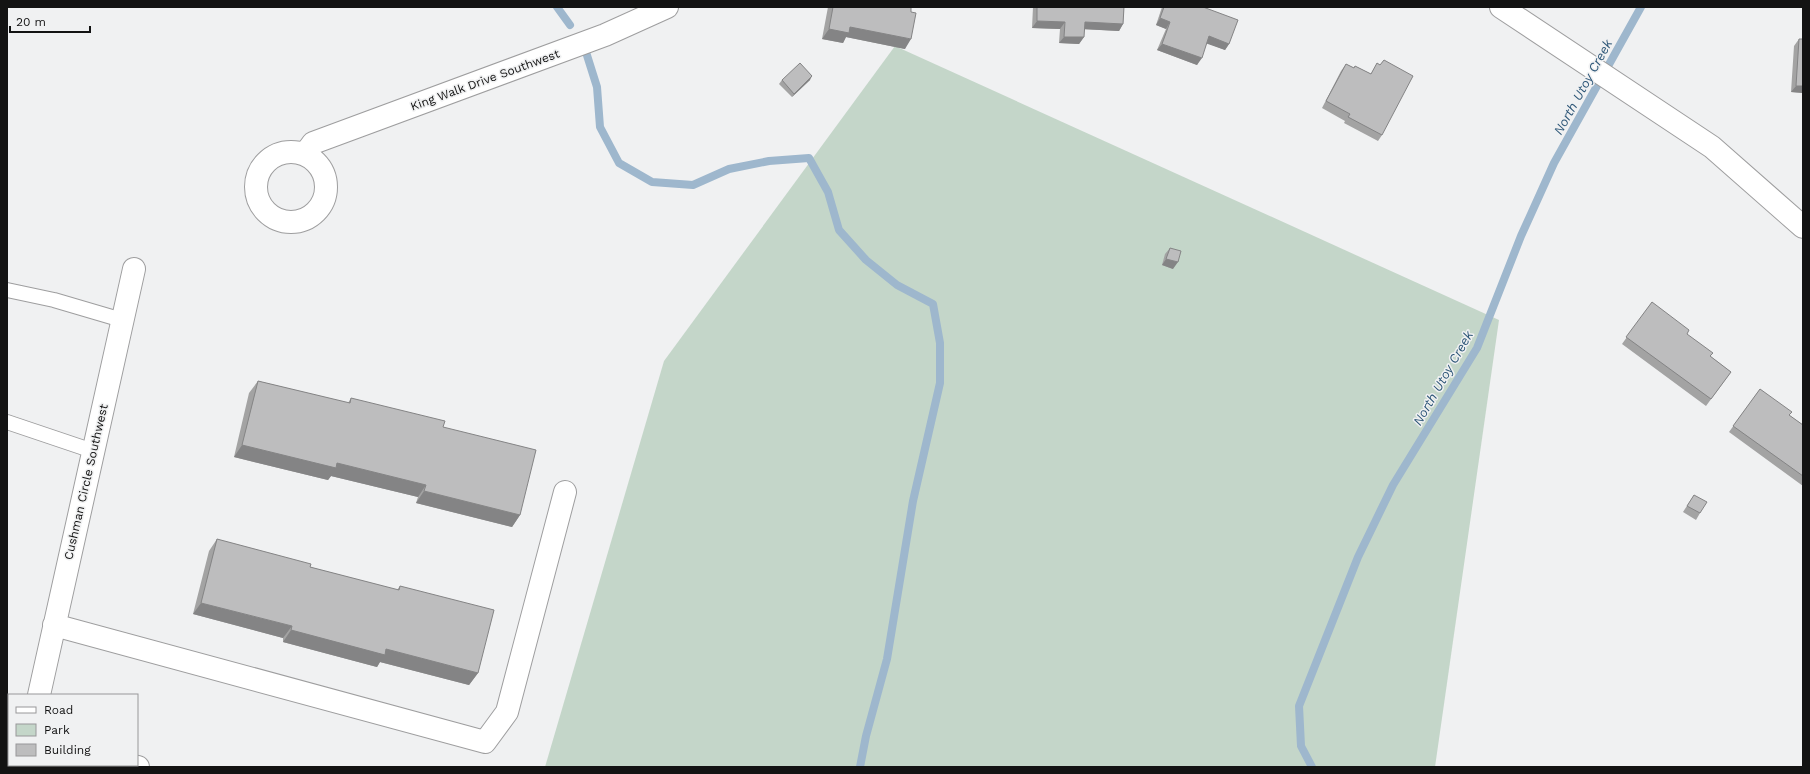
<svg xmlns="http://www.w3.org/2000/svg" width="1810" height="774" viewBox="0 0 1810 774" font-family="'Work Sans',sans-serif">
	<style>
		.green { fill: #c4d6c9 }
		.lines { fill: none; stroke-linecap: round; stroke-linejoin: round }
		.stream { stroke: #9eb7cd; stroke-width: 8 }
		.lane-casing { stroke: #9e9e9f; stroke-width: 16 }
		.street-casing { stroke: #9e9e9f; stroke-width: 24 }
		.secondary-casing { stroke: #9e9e9f; stroke-width: 24 }
		.lane { stroke: #fff; stroke-width: 14 }
		.street { stroke: #fff; stroke-width: 22 }
		.secondary { stroke: #fff; stroke-width: 22 }
		.wall { fill: #a3a3a3 }
		.shaded-wall { fill: #848485 }
		.building { fill: #bdbdbe; stroke: #848485 }
		.labels { text-anchor: middle; dominant-baseline: central; stroke-width: 3; stroke-linejoin: round; paint-order: stroke }
		.street-label { font-size: 12px; fill: #131313; stroke: #f0f1f2 }
		.water-label { font-size: 13px; font-style: italic; fill: #2e5778; stroke: #f0f1f2 }
	</style>
	<rect width="100%" height="100%" fill="#f0f1f2"/>
	<path class="green" d="M895 46 1499 320 1435 767H545L664 361Z"/>
	<g class="lines">
		<path class="stream" d="M557 7 570 25
			M585 49 597 87 600 127 619 163 652 182 693 185 729 169 769 161 809 158 828 192 839 230 866 260 897 285 933 304 940 343V383L913 501 887 659 866 736 860 767
			M1312 767 1301 746 1299 706 1358 557 1393 485 1477 348 1521 236 1554 163 1641 7"/>
		<defs>
			<path id="lane" d="M7 290 54 300 122 320
				M7 422 93 451"/>
			<path id="street" d="M256 187a35 35 0 1 1 70 0a35 35 0 1 1-70 0Z
				M305 154 313 143 605 35 667 7
				M54 625 485 742 507 712 565 492
				M39 695 134 269
				M128 765 138 767
				M23 767V765"/>
			<path id="secondary" d="M1501 7 1712 147 1803 227"/>
		</defs>
		<use href="#lane" class="lane-casing"/>
		<use href="#street" class="street-casing"/>
		<use href="#secondary" class="secondary-casing"/>
		<use href="#lane" class="lane"/>
		<use href="#street" class="street"/>
		<use href="#secondary" class="secondary"/>
	</g>
	<path class="wall" d="M828 7H911L905 49 846 37 843 43 822 39Z
		M1033 7H1124L1123 24 1119 31 1084 29V37L1079 44 1059 43 1060 29 1032 28Z
		M1162 7H1203L1229 44 1225 50 1207 43 1197 65 1157 50 1166 29 1156 25Z
		M1799 39 1803 93 1791 92 1794 46Z
		M1384 60 1382 135 1378 141 1344 123 1345 121 1322 108 1341 71 1346 64 1354 68 1355 66 1371 74 1377 63 1380 65Z
		M782 80H810L792 97 779 84Z
		M1170 248 1173 269 1162 265 1165 254Z
		M1652 302 1687 334 1710 356 1731 372 1706 406 1622 344Z
		M258 381 348 403 351 398 443 427 520 515 512 527 416 503 418 497 331 476 328 480 234 457 249 393Z
		M1760 389 1789 415 1803 425V486L1729 432Z
		M1694 495 1700 513 1696 520 1683 512Z
		M217 539 310 567 397 590 400 586 478 673 469 685 380 662 377 667 283 642V638L193 614 209 551Z"/>
	<path class="shaded-wall" d="M1160 18 1170 22 1166 29 1156 25Z
		M1037 21 1065 22 1060 29 1032 28Z
		M1085 22 1123 24 1119 31 1080 29Z
		M850 27 911 39 905 49 846 37 843 43 822 39 829 29Z
		M1209 36 1229 44 1225 50 1205 43Z
		M1064 37H1084L1079 44 1059 43Z
		M1162 44 1202 58 1197 65 1157 50Z
		M812 76 810 80 792 97 794 94Z
		M1796 86H1803V93L1791 92Z
		M1166 259 1178 262 1173 269 1162 265Z
		M242 445 337 463 426 485 418 497 331 476 328 480 234 457Z
		M424 491 520 515 512 527 416 503Z
		M201 603 292 626 283 638 193 614Z
		M291 630 386 649 478 673 469 685 380 662 377 667 283 642Z"/>
	<path class="building" d="M833 7H911V12L916 13 911 39 850 27 849 33 829 29Z
		M1037 7H1124L1123 24 1085 22 1084 37H1064L1065 22 1037 21Z
		M1164 7H1203L1238 20 1229 44 1209 36 1202 58 1162 44 1170 22 1160 18Z
		M1799 39H1803V86H1796Z
		M1384 60 1413 76 1382 135 1348 117 1350 114 1326 101 1346 64 1354 68 1355 66 1371 74 1377 63 1380 65Z
		M800 63 812 76 794 94 782 80Z
		M1170 248 1181 251 1178 262 1166 259Z
		M1652 302 1689 330 1687 334 1713 353 1710 356 1731 372 1711 399 1626 337Z
		M258 381 350 403 351 398 445 421 443 427 536 450 520 515 424 491 426 485 337 463 336 468 242 445Z
		M1760 389 1792 412 1789 415 1803 425V476L1733 426Z
		M1694 495 1707 502 1700 513 1687 506Z
		M217 539 311 564 310 567 399 590 400 586 494 610 478 673 386 649 385 655 291 630 292 626 201 603Z"/>
	<g class="labels">
		<g class="street-label">
			<text transform="translate(485 80) rotate(-20)">King Walk Drive Southwest</text>
			<text transform="translate(86 482) rotate(-77)">Cushman Circle Southwest</text>
		</g>
		<g class="water-label">
			<text transform="translate(1583 87) rotate(-61)">North Utoy Creek</text>
			<text transform="translate(1443 378) rotate(-60)">North Utoy Creek</text>
		</g>
	</g>
	<rect width="1810" height="774" fill="none" stroke="#131313" stroke-width="16"/>
	<rect x="8" y="694" width="130" height="72" fill="#f0f1f2" stroke="#989899"/>
	<rect x="16" y="707" width="20" height="6" fill="#ffffff" stroke="#989899"/>
	<text x="44" y="714" font-size="12" fill="#131313">Road</text>
	<rect x="16" y="724" width="20" height="12" fill="#c4d6c9" stroke="#989899"/>
	<text x="44" y="734" font-size="12" fill="#131313">Park</text>
	<rect x="16" y="744" width="20" height="12" fill="#bdbdbe" stroke="#989899"/>
	<text x="44" y="754" font-size="12" fill="#131313">Building</text>
	<path d="M10 26v6h80v-6" fill="none" stroke="#131313" stroke-width="2"/>
	<text x="16" y="26" font-size="12" fill="#131313" stroke="#f0f1f2" stroke-width="3" paint-order="stroke">20 m</text>
</svg>
